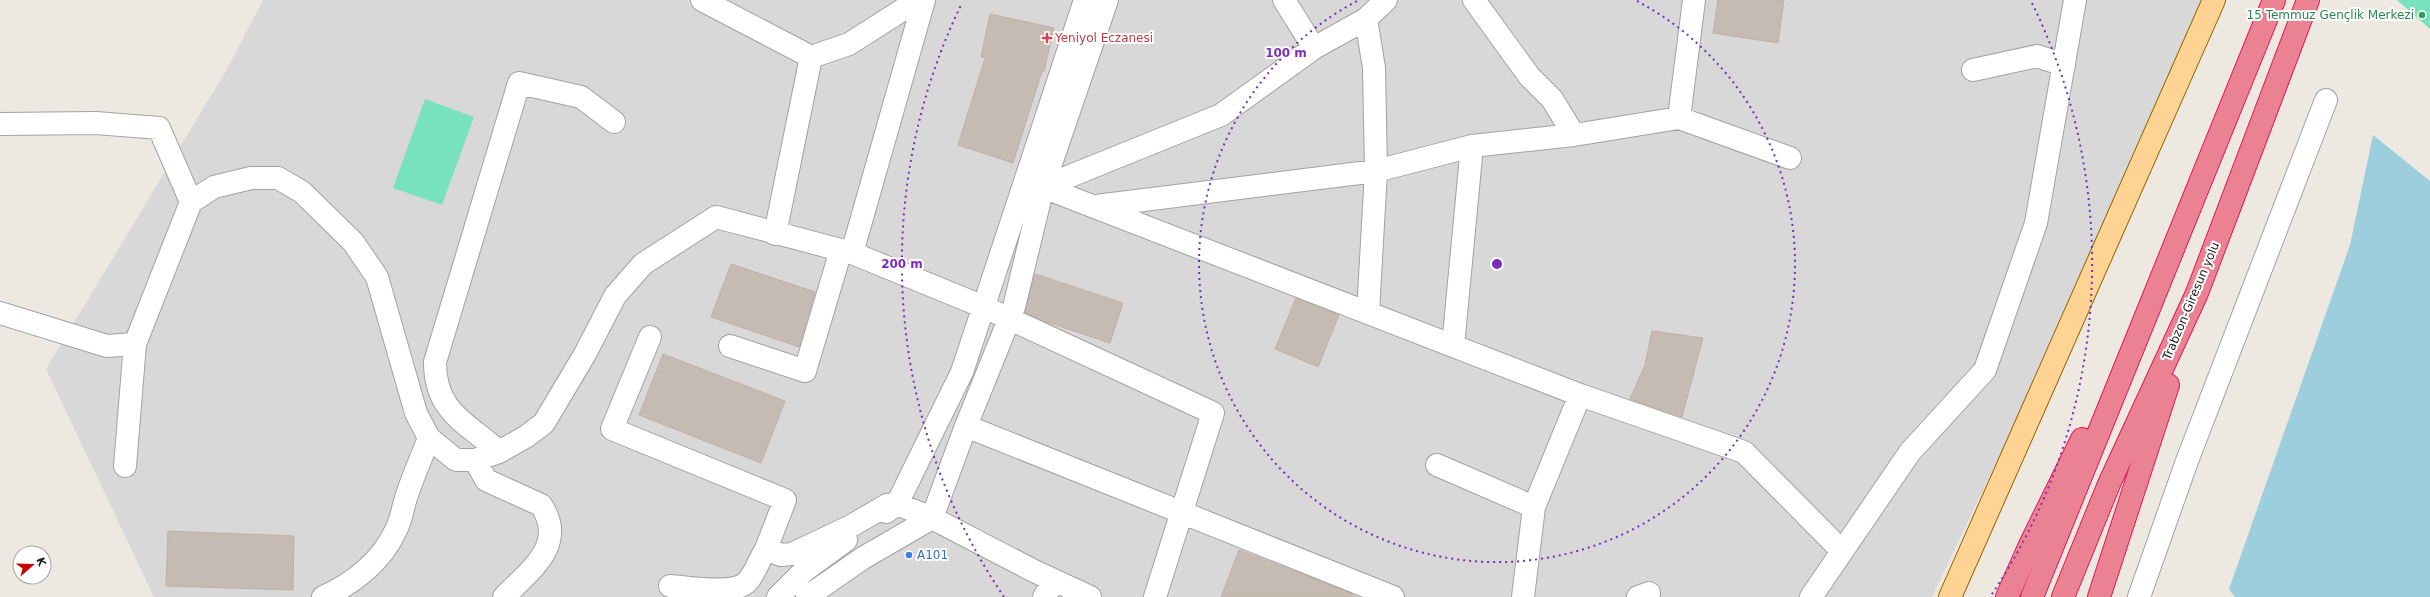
<svg xmlns="http://www.w3.org/2000/svg" width="2430" height="597" viewBox="0 0 2430 597" font-family="'DejaVu Sans',sans-serif">
	<style>
		.residential { fill: #d9d8d8 }
		.pitch { fill: #78e2bc }
		.water { fill: #9dcede }
		.building { fill: #c5bbb3; stroke: #c0b0a1 }
		.lines { fill: none; stroke-linecap: round; stroke-linejoin: round }
		.minor-casing { stroke: #a2a2a2; stroke-width: 24 }
		.major-casing { stroke: #926500; stroke-width: 24 }
		.highway-casing { stroke: #df1a58; stroke-width: 24 }
		.minor { stroke: #fff; stroke-width: 22 }
		.major { stroke: #ffd393; stroke-width: 22 }
		.highway { stroke: #eb8293; stroke-width: 22 }
		.ring { fill: none; stroke: #7b2cbf; stroke-width: 2; stroke-dasharray: 2 4 }
		.leisure-dot { fill: #2e9e5b; stroke: #fff; stroke-width: 1.5 }
		.health-dot { fill: #e0444e; stroke: #fff; stroke-width: 1.5 }
		.shop-dot { fill: #3f7fe0; stroke: #fff; stroke-width: 1.5 }
		.labels { text-anchor: middle; dominant-baseline: central; stroke-width: 4; stroke-linejoin: round; paint-order: stroke }
		.leisure-label { font-size: 12px; fill: #27864d; stroke: #fff; text-anchor: end }
		.health-label { font-size: 12px; fill: #be3a42; stroke: #fff; text-anchor: start }
		.street-label { font-size: 12px; fill: #1b1b1b; stroke: #fff }
		.shop-label { font-size: 12px; fill: #366cbe; stroke: #fff; text-anchor: start }
		.centre { fill: #7b2cbf; stroke: #fff; stroke-width: 2 }
		.ring-label { font-size: 12px; text-anchor: middle; font-weight: bold; fill: #7b2cbf; stroke: #fff; stroke-width: 4; stroke-linejoin: round; paint-order: stroke }
	</style>
	<rect width="100%" height="100%" fill="#eee9e0"/>
	<path class="residential" d="M263 0H2217L1932 597H154L46 369 227 69Z"/>
	<path class="pitch" d="M2397 0H2430V29Z
		M425 99 474 117 442 205 393 188Z"/>
	<path class="water" d="M2373 135 2430 181V597H2235L2229 589 2350 245Z"/>
	<path class="building" d="M1718 0H1784L1778 43 1713 33Z
		M990 14 1054 28 1044 71H1042L1013 163 958 145 985 58 981 57Z
		M731 264 815 292 799 347 711 317Z
		M1035 274 1123 303 1110 343 1044 321 1025 312Z
		M1296 298 1339 315 1318 367 1275 349Z
		M1652 331 1703 338 1682 417 1630 399 1645 365Z
		M663 354 785 401 761 463 639 415Z
		M168 531 294 536 293 590 166 586Z
		M1239 550 1348 592 1356 597H1221Z"/>
	<g class="lines">
		<defs>
			<path id="minor" d="M702 0 811 57 849 44 918 0
				M1284 0 1314 48
				M1474 0 1529 76 1552 99 1574 135
				M1366 19 1374 68 1376 171 1368 313
				M1973 70 2037 56 2064 65
				M1679 118 1694 0
				M0 124 96 123 159 128 191 202
				M1472 146 1574 135 1679 118 1790 158
				M1043 187 1580 395 1744 452 1841 550
				M1043 187 1221 115 1314 48 1366 19 1386 0
				M1096 206 1376 171 1472 146 1453 346
				M775 234 811 57
				M852 253 924 0
				M0 313 107 346 135 344 191 202 214 187 251 178H278L302 192 353 242 377 277 416 413 429 438 456 460H475L499 452 527 436 544 423 585 354 615 296 643 264 716 217 852 253 984 307 1213 413 1155 597
				M650 337 612 429 785 500 766 549 781 555 792 554 851 526 887 505 897 504 932 518 1034 571 1090 597
				M730 346 805 371 841 250
				M966 426 1393 597
				M499 452C467 422 435 413 435 362L519 83 581 97 614 122
				M475 460 486 480 541 505C568 545 529 571 504 597
				M1437 465 1534 507
				M125 466 135 344
				M886 512 897 504 962 372 1085 0
				M670 586C689 587 731 595 746 583 754 576 760 558 766 549
				M323 597C353 584 382 561 396 530 402 519 403 504 408 492 414 474 422 456 429 438
				M778 597 805 570 846 540
				M807 597 863 558 932 518 966 426 1014 307 1043 187 1107 0
				M1044 597 1055 581
				M1523 597 1534 507 1580 395
				M1638 597 1649 593
				M1811 597 1910 452 1985 370 2036 223 2075 0
				M2139 597 2187 461 2326 100"/>
			<path id="major" d="M1950 597 2214 0"/>
			<path id="highway" d="M2007 597 2029 547 2082 439
				M2032 597 2274 0
				M2063 597 2109 484 2197 293 2308 0
				M2099 597 2168 385"/>
		</defs>
		<use href="#minor" class="minor-casing"/>
		<use href="#major" class="major-casing"/>
		<use href="#highway" class="highway-casing"/>
		<use href="#minor" class="minor"/>
		<use href="#major" class="major"/>
		<use href="#highway" class="highway"/>
	</g>
	<g class="ring">
		<path d="M1637 1A298 298 0 1 1 1357 1"/>
		<path d="M1004 597A595 595 0 0 1 962 3M2032 3A595 595 0 0 1 1990 597"/>
	</g>
	<circle class="leisure-dot" cx="2422" cy="15" r="4"/>
	<path class="health-dot" d="M1045 32h4v4h4v4h-4v4h-4v-4h-4v-4h4z"/>
	<circle class="shop-dot" cx="909" cy="555" r="4"/>
	<g class="labels">
		<g class="leisure-label">
			<text x="2414" y="15">15 Temmuz Gençlik Merkezi</text>
		</g>
		<g class="health-label">
			<text x="1055" y="38">Yeniyol Eczanesi</text>
		</g>
		<g class="street-label">
			<text transform="translate(2191 301) rotate(-67)">Trabzon-Giresun yolu</text>
		</g>
		<g class="shop-label">
			<text x="917" y="555">A101</text>
		</g>
	</g>
	<circle cx="1497" cy="264" r="6" class="centre"/>
	<g class="ring-label">
		<text x="1286" y="57">100 m</text>
		<text x="902" y="268">200 m</text>
	</g>
	<g transform="translate(32 565) rotate(70)"><circle r="19" fill="#ffffff" stroke="#a4a4a4"/>
	<path d="M0-3L7 15L0 10L-7 15Z" fill="#c60500"/>
	<text y="-6" font-size="11" font-weight="bold" text-anchor="middle" fill="#1b1b1b">K</text>
	</g>
</svg>
